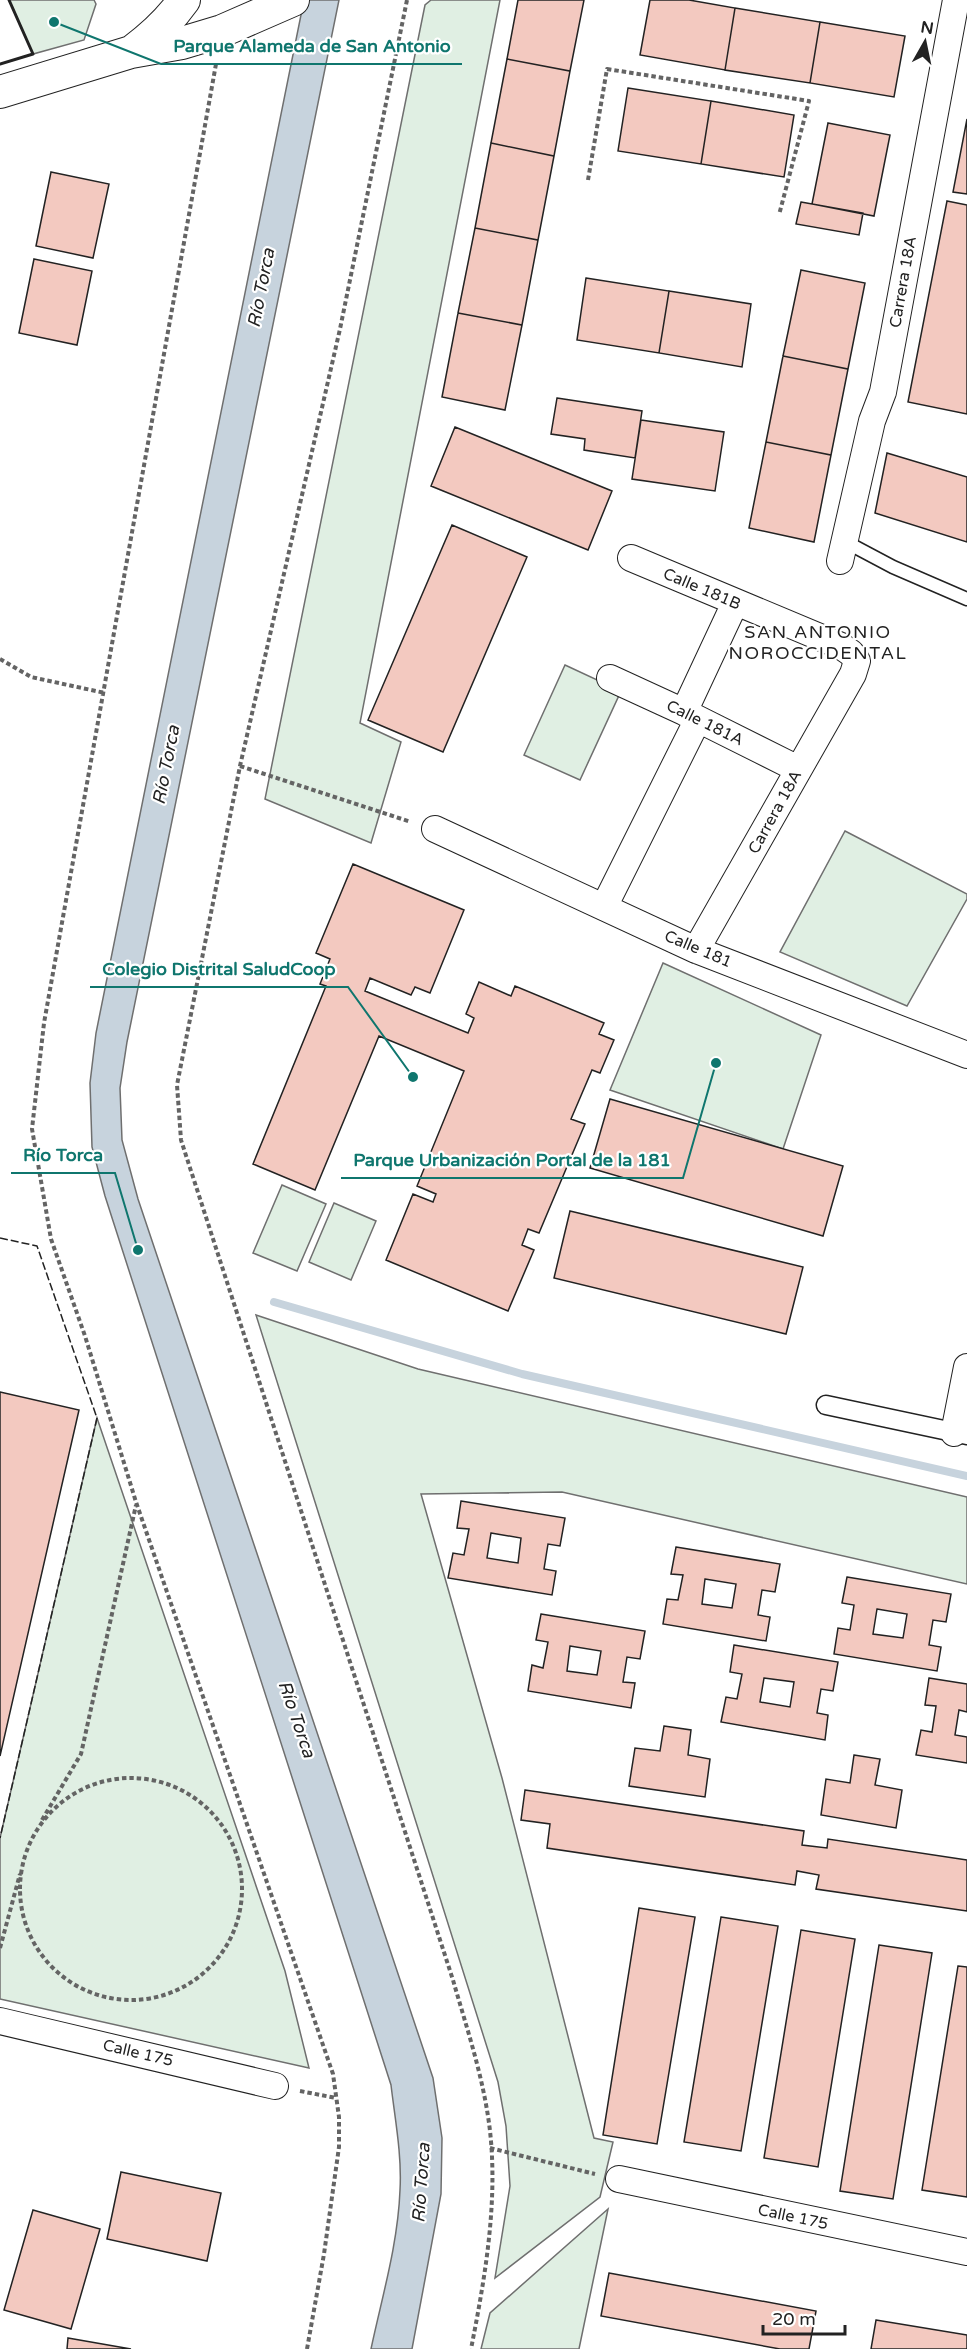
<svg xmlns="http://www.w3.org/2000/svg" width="967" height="2349" viewBox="0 0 967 2349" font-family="'Varela Round',sans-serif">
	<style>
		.green { fill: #e0efe3; stroke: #6f6f6f; stroke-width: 1.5 }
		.water { fill: #c7d3dd; stroke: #6f6f6f; stroke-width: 1.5 }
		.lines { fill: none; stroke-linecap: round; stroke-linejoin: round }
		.stream { stroke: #c7d3dd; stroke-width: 8 }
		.building { fill: #f3c9c0; stroke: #222; stroke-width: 1.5; fill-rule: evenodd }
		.service-casing { stroke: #222; stroke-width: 15 }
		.pedestrian-casing { stroke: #222; stroke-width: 21 }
		.minor-casing { stroke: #222; stroke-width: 28 }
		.tertiary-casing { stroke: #222; stroke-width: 34 }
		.path { stroke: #646464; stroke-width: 4; stroke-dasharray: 4.5 3; stroke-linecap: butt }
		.service { stroke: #fff; stroke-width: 12 }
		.pedestrian { stroke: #fff; stroke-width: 18 }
		.minor { stroke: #fff; stroke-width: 26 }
		.tertiary { stroke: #fff; stroke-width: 32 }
		.fence { stroke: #222; stroke-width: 1.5; stroke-dasharray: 8 3; stroke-linecap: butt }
		.wall { stroke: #222; stroke-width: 3 }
		.labels { text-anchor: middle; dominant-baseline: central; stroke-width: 4.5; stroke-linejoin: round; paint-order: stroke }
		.street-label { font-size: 16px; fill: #222; stroke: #fff }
		.water-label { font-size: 18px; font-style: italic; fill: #222; stroke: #fff }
		.neighbourhood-label { font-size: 18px; letter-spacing: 1.5px; fill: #222; stroke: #fff }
		.leader { fill: none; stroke: #0f766e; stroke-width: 2 }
		.callout-dot { fill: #0f766e; stroke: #fff; stroke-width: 2 }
		.callout-label { font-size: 18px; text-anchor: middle; font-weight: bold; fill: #0f766e; stroke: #fff; stroke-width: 4.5; stroke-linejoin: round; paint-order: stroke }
	</style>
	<rect width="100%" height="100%" fill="#fff"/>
	<path class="green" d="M9 0H94L96 4 84 40 33 54Z
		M431 0H500L360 723 401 742 371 843 265 799 425 5Z
		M565 665 621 691 580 780 524 755Z
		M845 831 967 894V899L907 1006 780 952Z
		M663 963 821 1035 783 1149 610 1090Z
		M282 1185 326 1204 297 1271 253 1253Z
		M334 1203 376 1221 351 1280 309 1262Z
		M256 1315 418 1369 967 1497V1584L562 1492 421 1494 502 1778 594 2138 613 2142 600 2197 495 2278 510 2186 506 2126 498 2082Z
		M97 1418 285 1971 309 2068 0 1999V1838Z
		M608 2209 579 2349H481L490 2313Z"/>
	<path class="water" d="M304 0H339L127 1042 120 1088 122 1140 138 1199 433 2078 442 2138 441 2194 412 2349H371C382 2297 398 2244 400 2190 402 2155 395 2119 391 2085L105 1196 92 1147 90 1083 96 1033Z"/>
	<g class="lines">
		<path class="stream" d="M274 1302 522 1374 967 1476"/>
	</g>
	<path class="building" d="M518 0H584L570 71 507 59Z
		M650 0H689L735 8 725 70 640 55Z
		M735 8 820 22 810 83 725 70Z
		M820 22 905 36 894 97 810 83Z
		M507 59 570 71 554 156 491 143Z
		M628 88 711 101 701 164 618 151Z
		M711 101 794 115 784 177 701 164Z
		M967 119V194L953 192Z
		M828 123 890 135 874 216 812 204Z
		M491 143 554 156 538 240 475 228Z
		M51 172 109 184 93 258 36 246Z
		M947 201 967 205V414L908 402Z
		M801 202 863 213 859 235 796 224Z
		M475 228 538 240 522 325 458 313Z
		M34 259 92 271 77 345 19 333Z
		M801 270 865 283 848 369 783 356Z
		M586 278 669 291 659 353 577 340Z
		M669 291 751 304 742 367 659 353Z
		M458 313 522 325 505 410 442 397Z
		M783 356 848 369 831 455 766 442Z
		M557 398 642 411 635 458 584 450 585 439 551 434Z
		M641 420 724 432 715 491 632 479Z
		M455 427 612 491 588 550 431 486Z
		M766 442 831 455 814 542 749 528Z
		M887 453 967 477V542L875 513Z
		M452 525 527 557 443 752 368 720Z
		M353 864 464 910 430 993 415 987 411 995 370 978 365 991 468 1033 474 1018 466 1014 479 982 511 996 515 986 604 1023 599 1034 614 1040 600 1073 592 1070 571 1119 585 1124 539 1233 528 1229 522 1245 534 1250 508 1311 386 1260 413 1194 433 1202 436 1194 417 1186 464 1071 379 1036 315 1190 253 1164 326 986 320 984 330 959 316 953Z
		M610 1099 843 1166 823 1236 590 1168Z
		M570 1211 803 1267 786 1334 554 1278Z
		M0 1392 79 1410 0 1756Z
		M461 1501 565 1518 560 1546 548 1544 544 1569 556 1571 552 1595 448 1578 453 1553 464 1555 469 1529 457 1528ZM491 1533 521 1538 518 1563 487 1558Z
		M676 1547 780 1564 775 1592 762 1590 758 1615 770 1617 766 1641 663 1624 667 1599 678 1600 683 1575 671 1574ZM705 1579 736 1584 732 1608 702 1604Z
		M847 1577 951 1594 946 1622 933 1620 929 1645 941 1647 937 1671 834 1654 838 1628 850 1630 854 1605 842 1603ZM877 1609 907 1614 903 1638 873 1634Z
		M541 1614 645 1631 640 1659 627 1657 623 1682 635 1683 631 1708 528 1691 532 1665 543 1668 548 1642 536 1640ZM570 1646 601 1651 597 1675 567 1671Z
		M734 1645 838 1662 833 1691 821 1689 817 1713 828 1715 825 1740 721 1722 726 1697 737 1699 742 1674 730 1672ZM764 1678 794 1682 790 1707 760 1702Z
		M929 1678 967 1684V1712L959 1710 955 1735 967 1737V1763L916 1755 921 1730 932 1732 936 1706 925 1705Z
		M664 1726 691 1730 688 1755 710 1759 705 1797 629 1786 635 1748 660 1751Z
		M854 1755 880 1759 875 1785 902 1790 896 1828 821 1815 826 1779 850 1783Z
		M525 1790 804 1831 802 1845 827 1848 828 1839 967 1860V1911L816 1889 819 1875 797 1871 795 1885 547 1848 550 1824 521 1820Z
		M639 1908 695 1917 657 2144 603 2135Z
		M721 1917 778 1926 741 2151 684 2142Z
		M801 1930 855 1939 818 2167 764 2158Z
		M879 1945 932 1953 893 2199 840 2191Z
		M958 1966 967 1967V2197L922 2190Z
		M121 2172 221 2193 207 2261 107 2239Z
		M33 2210 100 2229 71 2329 4 2310Z
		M609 2273 816 2311 809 2349H780L601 2316Z
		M876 2320 967 2335V2349H871Z
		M68 2338 131 2349H67Z"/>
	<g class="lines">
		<defs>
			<path id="service" d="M844 541 893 567 967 599"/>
			<path id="pedestrian" d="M826 1405 967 1435"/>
			<path id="minor" d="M631 558 841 646 851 653 857 661 853 674 696 950
				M840 561 872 421 883 392 956 0
				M610 678 684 712 798 769
				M684 712 735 603
				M435 829 696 950 967 1055
				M604 907 698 719
				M954 1433 967 1367
				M0 2021 275 2086
				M619 2179 967 2252"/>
			<path id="tertiary" d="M134 50C154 35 170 20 184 0
				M0 92 131 52 182 43 222 31 293 0"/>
		</defs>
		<use href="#service" class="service-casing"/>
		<use href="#pedestrian" class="pedestrian-casing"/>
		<use href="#minor" class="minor-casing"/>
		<use href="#tertiary" class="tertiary-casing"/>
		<path class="path" d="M407 0 340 329 240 766 177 1085 181 1140 453 1980C467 2029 484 2079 490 2131 498 2203 485 2278 471 2349
			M216 64 44 1023 32 1129 51 1239 85 1336 136 1502 333 2074 339 2117V2147L324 2254 307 2349
			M588 180 607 69 809 101 779 215
			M0 659 31 677 105 693
			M240 766 411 822
			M20 1889a111 111 0 1 1 222 0a111 111 0 1 1-222 0Z
			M42 1820 81 1754 136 1505
			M0 1948 20 1874
			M300 2091 336 2098
			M490 2148 595 2174"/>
		<use href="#service" class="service"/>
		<use href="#pedestrian" class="pedestrian"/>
		<use href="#minor" class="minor"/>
		<use href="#tertiary" class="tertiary"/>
		<path class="fence" d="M0 1238 37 1246 97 1418 0 1838"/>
		<path class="wall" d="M0 64 33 54 9 0"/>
	</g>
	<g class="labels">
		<g class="street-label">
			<text transform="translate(903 282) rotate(-80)">Carrera 18A</text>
			<text transform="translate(702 589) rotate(23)">Calle 181B</text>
			<text transform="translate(705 723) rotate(26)">Calle 181A</text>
			<text transform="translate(775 812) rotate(-61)">Carrera 18A</text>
			<text transform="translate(698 949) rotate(23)">Calle 181</text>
			<text transform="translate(138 2053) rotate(13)">Calle 175</text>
			<text transform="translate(793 2217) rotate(12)">Calle 175</text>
		</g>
		<g class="water-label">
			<text transform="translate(261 288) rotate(-79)">Río Torca</text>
			<text transform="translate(166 765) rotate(-79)">Río Torca</text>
			<text transform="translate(297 1719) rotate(71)">Río Torca</text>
			<text transform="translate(421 2183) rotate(-86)">Río Torca</text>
		</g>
		<g class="neighbourhood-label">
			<text x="818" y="632">SAN ANTONIO<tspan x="818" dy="21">NOROCCIDENTAL</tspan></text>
		</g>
	</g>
	<path class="leader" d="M54 22L161 64H462M413 1077L348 987H90M138 1250L115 1173H11M716 1063L683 1178H341"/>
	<g class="callout-dot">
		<circle cx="54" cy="22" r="6"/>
		<circle cx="413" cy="1077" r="6"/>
		<circle cx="138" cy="1250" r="6"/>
		<circle cx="716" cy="1063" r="6"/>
	</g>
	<g class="callout-label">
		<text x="312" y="52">Parque Alameda de San Antonio</text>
		<text x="219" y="975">Colegio Distrital SaludCoop</text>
		<text x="63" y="1161">Río Torca</text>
		<text x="512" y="1166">Parque Urbanización Portal de la 181</text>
	</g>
	<g transform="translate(925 42) rotate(9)" stroke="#ffffff" stroke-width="4.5" paint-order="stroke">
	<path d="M0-4.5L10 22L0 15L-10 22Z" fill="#222222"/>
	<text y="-9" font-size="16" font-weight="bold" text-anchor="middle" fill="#222222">N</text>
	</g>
	<path d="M763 2325v9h82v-9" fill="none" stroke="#222222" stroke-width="3"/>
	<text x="772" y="2325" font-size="18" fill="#222222" stroke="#ffffff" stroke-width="4.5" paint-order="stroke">20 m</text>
</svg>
